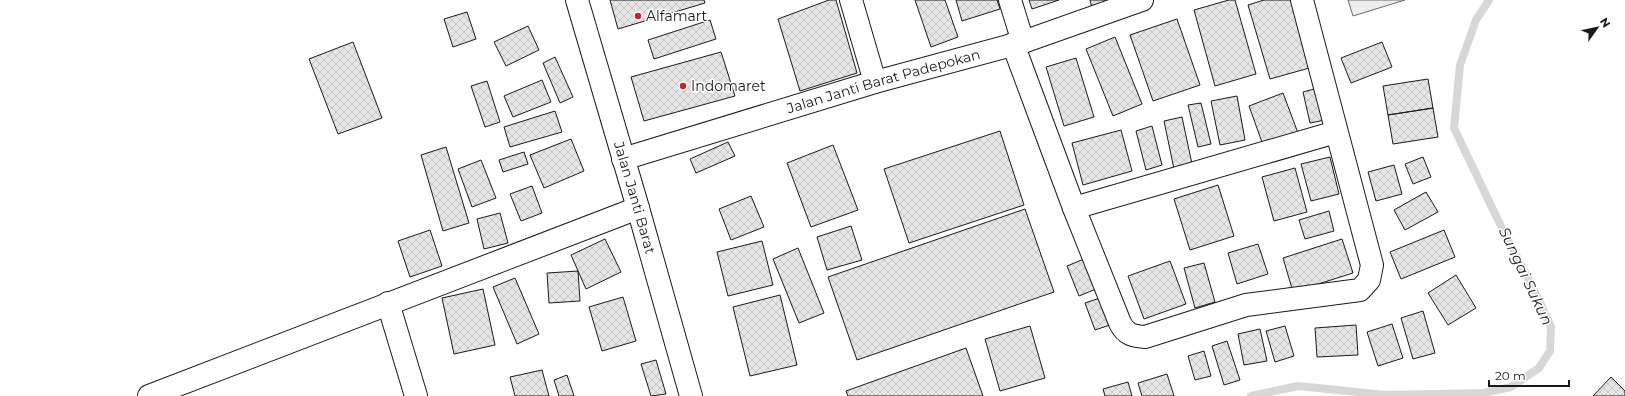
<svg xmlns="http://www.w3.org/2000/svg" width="1625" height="396" viewBox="0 0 1625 396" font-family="Montserrat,sans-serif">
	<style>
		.built { fill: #ededed; stroke: #6a6a6a }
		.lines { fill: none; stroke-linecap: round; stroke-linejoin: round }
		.stream { stroke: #d7d7d7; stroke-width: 8 }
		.building { fill: url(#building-cross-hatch); stroke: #1a1a1a }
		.street-casing { stroke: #1a1a1a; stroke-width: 24 }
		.secondary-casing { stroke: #1a1a1a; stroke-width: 24 }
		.street { stroke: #fff; stroke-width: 22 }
		.secondary { stroke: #fff; stroke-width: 22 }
		.poi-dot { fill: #c62828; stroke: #fff; stroke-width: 1.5 }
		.labels { text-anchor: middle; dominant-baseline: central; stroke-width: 3; stroke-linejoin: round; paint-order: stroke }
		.poi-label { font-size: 14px; fill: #1a1a1a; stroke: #fff; text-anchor: start }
		.street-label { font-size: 14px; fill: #1a1a1a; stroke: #fff }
		.water-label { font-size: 15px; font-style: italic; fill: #1a1a1a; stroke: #fff }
	</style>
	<defs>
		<pattern id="building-cross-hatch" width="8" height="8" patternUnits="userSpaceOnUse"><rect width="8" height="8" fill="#e6e6e6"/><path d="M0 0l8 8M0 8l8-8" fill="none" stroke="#c5c5c5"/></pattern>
	</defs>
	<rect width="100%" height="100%" fill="#fff"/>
	<path class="built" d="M1348 0H1405L1353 16Z"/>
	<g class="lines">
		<path class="stream" d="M1251 396 1298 386 1386 395 1484 393 1511 387 1539 368 1550 351 1551 327 1537 296 1496 216 1454 128 1460 65 1476 20 1489 0"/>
	</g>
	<path class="building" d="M610 0H704L705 3 618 29Z
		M829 0H836L857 73 800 91 778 19Z
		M915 0H945L958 37 931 47Z
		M956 0H997L1000 9 962 21Z
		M1029 0H1059L1032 9Z
		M1090 0H1118L1092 8Z
		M1229 0H1235L1256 74 1215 86 1194 10Z
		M1264 0H1293L1313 67 1270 79 1248 5Z
		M467 12 476 39 453 47 444 19Z
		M1177 19 1200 85 1153 101 1130 35Z
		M710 20 716 39 654 59 648 40Z
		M528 26 539 50 506 66 494 42Z
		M1115 37 1142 104 1113 116 1086 49Z
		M353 42 382 118 338 134 309 59Z
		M1382 42 1392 67 1351 83 1341 58Z
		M721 52 735 96 644 121 631 77Z
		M555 57 573 97 560 103 543 63Z
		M1076 58 1094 117 1064 126 1046 67Z
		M1428 79 1433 108 1388 115 1383 86Z
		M542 80 551 102 513 117 504 96Z
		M487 81 500 122 485 127 471 86Z
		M1318 88 1325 120 1310 123 1303 92Z
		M1283 93 1298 133 1263 145 1249 106Z
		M1237 96 1245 140 1220 145 1211 101Z
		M1201 103 1211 144 1198 147 1188 105Z
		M1433 108 1438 137 1393 144 1388 115Z
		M555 111 562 132 510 147 504 127Z
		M1182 117 1192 164 1174 169 1164 121Z
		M1152 126 1162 165 1146 170 1136 131Z
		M1121 130 1132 171 1083 185 1072 143Z
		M1000 131 1024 205 909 243 884 169Z
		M571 139 584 171 544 188 530 155Z
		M728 142 735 156 696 173 690 159Z
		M833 145 858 210 811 227 787 163Z
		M446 147 469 223 443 231 421 155Z
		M524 152 528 164 503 172 499 160Z
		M1330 157 1339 194 1311 201 1301 164Z
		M1423 157 1431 177 1413 184 1405 164Z
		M481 160 496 198 472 207 458 169Z
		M1394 165 1402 194 1376 201 1368 172Z
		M1295 168 1307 212 1274 221 1262 177Z
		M1218 185 1234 236 1190 250 1174 199Z
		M532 186 542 213 521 221 510 194Z
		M1426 192 1438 212 1405 230 1394 210Z
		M751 196 764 227 731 240 719 209Z
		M1025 209 1054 292 857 360 828 277Z
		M1329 211 1334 231 1305 239 1299 220Z
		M500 213 508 243 484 249 477 219Z
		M851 226 862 260 827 270 817 237Z
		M430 230 442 266 410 277 398 241Z
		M1444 230 1455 257 1401 279 1390 252Z
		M605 239 621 272 586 289 571 255Z
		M1342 239 1353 273 1293 292 1283 258Z
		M762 241 773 285 728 296 717 252Z
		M1258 244 1268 274 1237 284 1228 253Z
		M798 248 824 313 799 323 773 259Z
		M1084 259 1096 289 1079 296 1067 266Z
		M1170 261 1186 304 1144 319 1128 276Z
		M1204 263 1215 302 1195 308 1184 268Z
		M578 271 580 301 549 303 547 273Z
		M1456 275 1476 308 1448 325 1428 293Z
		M515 278 539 334 517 344 493 287Z
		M483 289 495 345 454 354 442 298Z
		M780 295 797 365 750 376 733 307Z
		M623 297 636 341 602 351 589 307Z
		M1103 297 1113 324 1095 330 1085 303Z
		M1423 311 1435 353 1413 359 1401 318Z
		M1392 324 1403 358 1378 366 1367 332Z
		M1356 325 1358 355 1317 357 1315 328Z
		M1030 326 1045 378 1000 391 985 339Z
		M1285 326 1294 356 1275 362 1266 331Z
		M1260 329 1267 361 1244 365 1238 334Z
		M1227 341 1240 380 1224 385 1212 346Z
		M966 348 983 396H848L846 391Z
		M1204 351 1211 376 1195 380 1188 356Z
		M656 360 666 394 651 396 641 364Z
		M542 370 549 396H515L510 377Z
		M1167 374 1174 396H1142L1138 383Z
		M567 375 574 396H559L554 380Z
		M1611 377 1625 391V396H1593Z
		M1128 382 1132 396H1105L1103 389Z"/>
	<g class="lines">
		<defs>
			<g id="street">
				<path d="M851 0 875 82"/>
				<path d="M1010 0 1023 42"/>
				<path d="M1013 44 1074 208 1120 323C1126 335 1133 336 1145 337L1246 305 1360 290 1369 280 1372 265 1302 0"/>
				<path id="s1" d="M623 159 875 82 1023 42 1142 0"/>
				<path d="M1074 208 1336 132"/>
				<path d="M388 303 416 396"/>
				<path d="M149 396 638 208"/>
			</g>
			<g id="secondary">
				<path id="s2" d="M577 0 638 208 691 396"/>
			</g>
		</defs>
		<use href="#street" class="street-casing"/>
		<use href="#secondary" class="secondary-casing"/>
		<use href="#street" class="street"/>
		<use href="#secondary" class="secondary"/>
	</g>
	<g class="poi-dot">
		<circle cx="638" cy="16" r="4"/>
		<circle cx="683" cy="86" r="4"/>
	</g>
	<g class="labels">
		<g class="poi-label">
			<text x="646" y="16">Alfamart</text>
			<text x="691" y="86">Indomaret</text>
		</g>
		<g class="street-label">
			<text stroke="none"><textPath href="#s1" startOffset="272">Jalan Janti Barat Padepokan</textPath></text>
			<text stroke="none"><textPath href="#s2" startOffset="206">Jalan Janti Barat</textPath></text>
		</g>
		<g class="water-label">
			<text transform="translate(1526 276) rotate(65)">Sungai Sukun</text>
		</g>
	</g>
	<g transform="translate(1597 28) rotate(57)" stroke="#ffffff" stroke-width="3" paint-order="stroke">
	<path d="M0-3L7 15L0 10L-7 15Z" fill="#1a1a1a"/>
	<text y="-6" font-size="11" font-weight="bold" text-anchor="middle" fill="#1a1a1a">N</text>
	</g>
	<path d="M1489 380v6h80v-6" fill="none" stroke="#1a1a1a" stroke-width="2"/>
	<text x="1495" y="380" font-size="12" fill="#1a1a1a" stroke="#ffffff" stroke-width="3" paint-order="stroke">20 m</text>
</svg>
